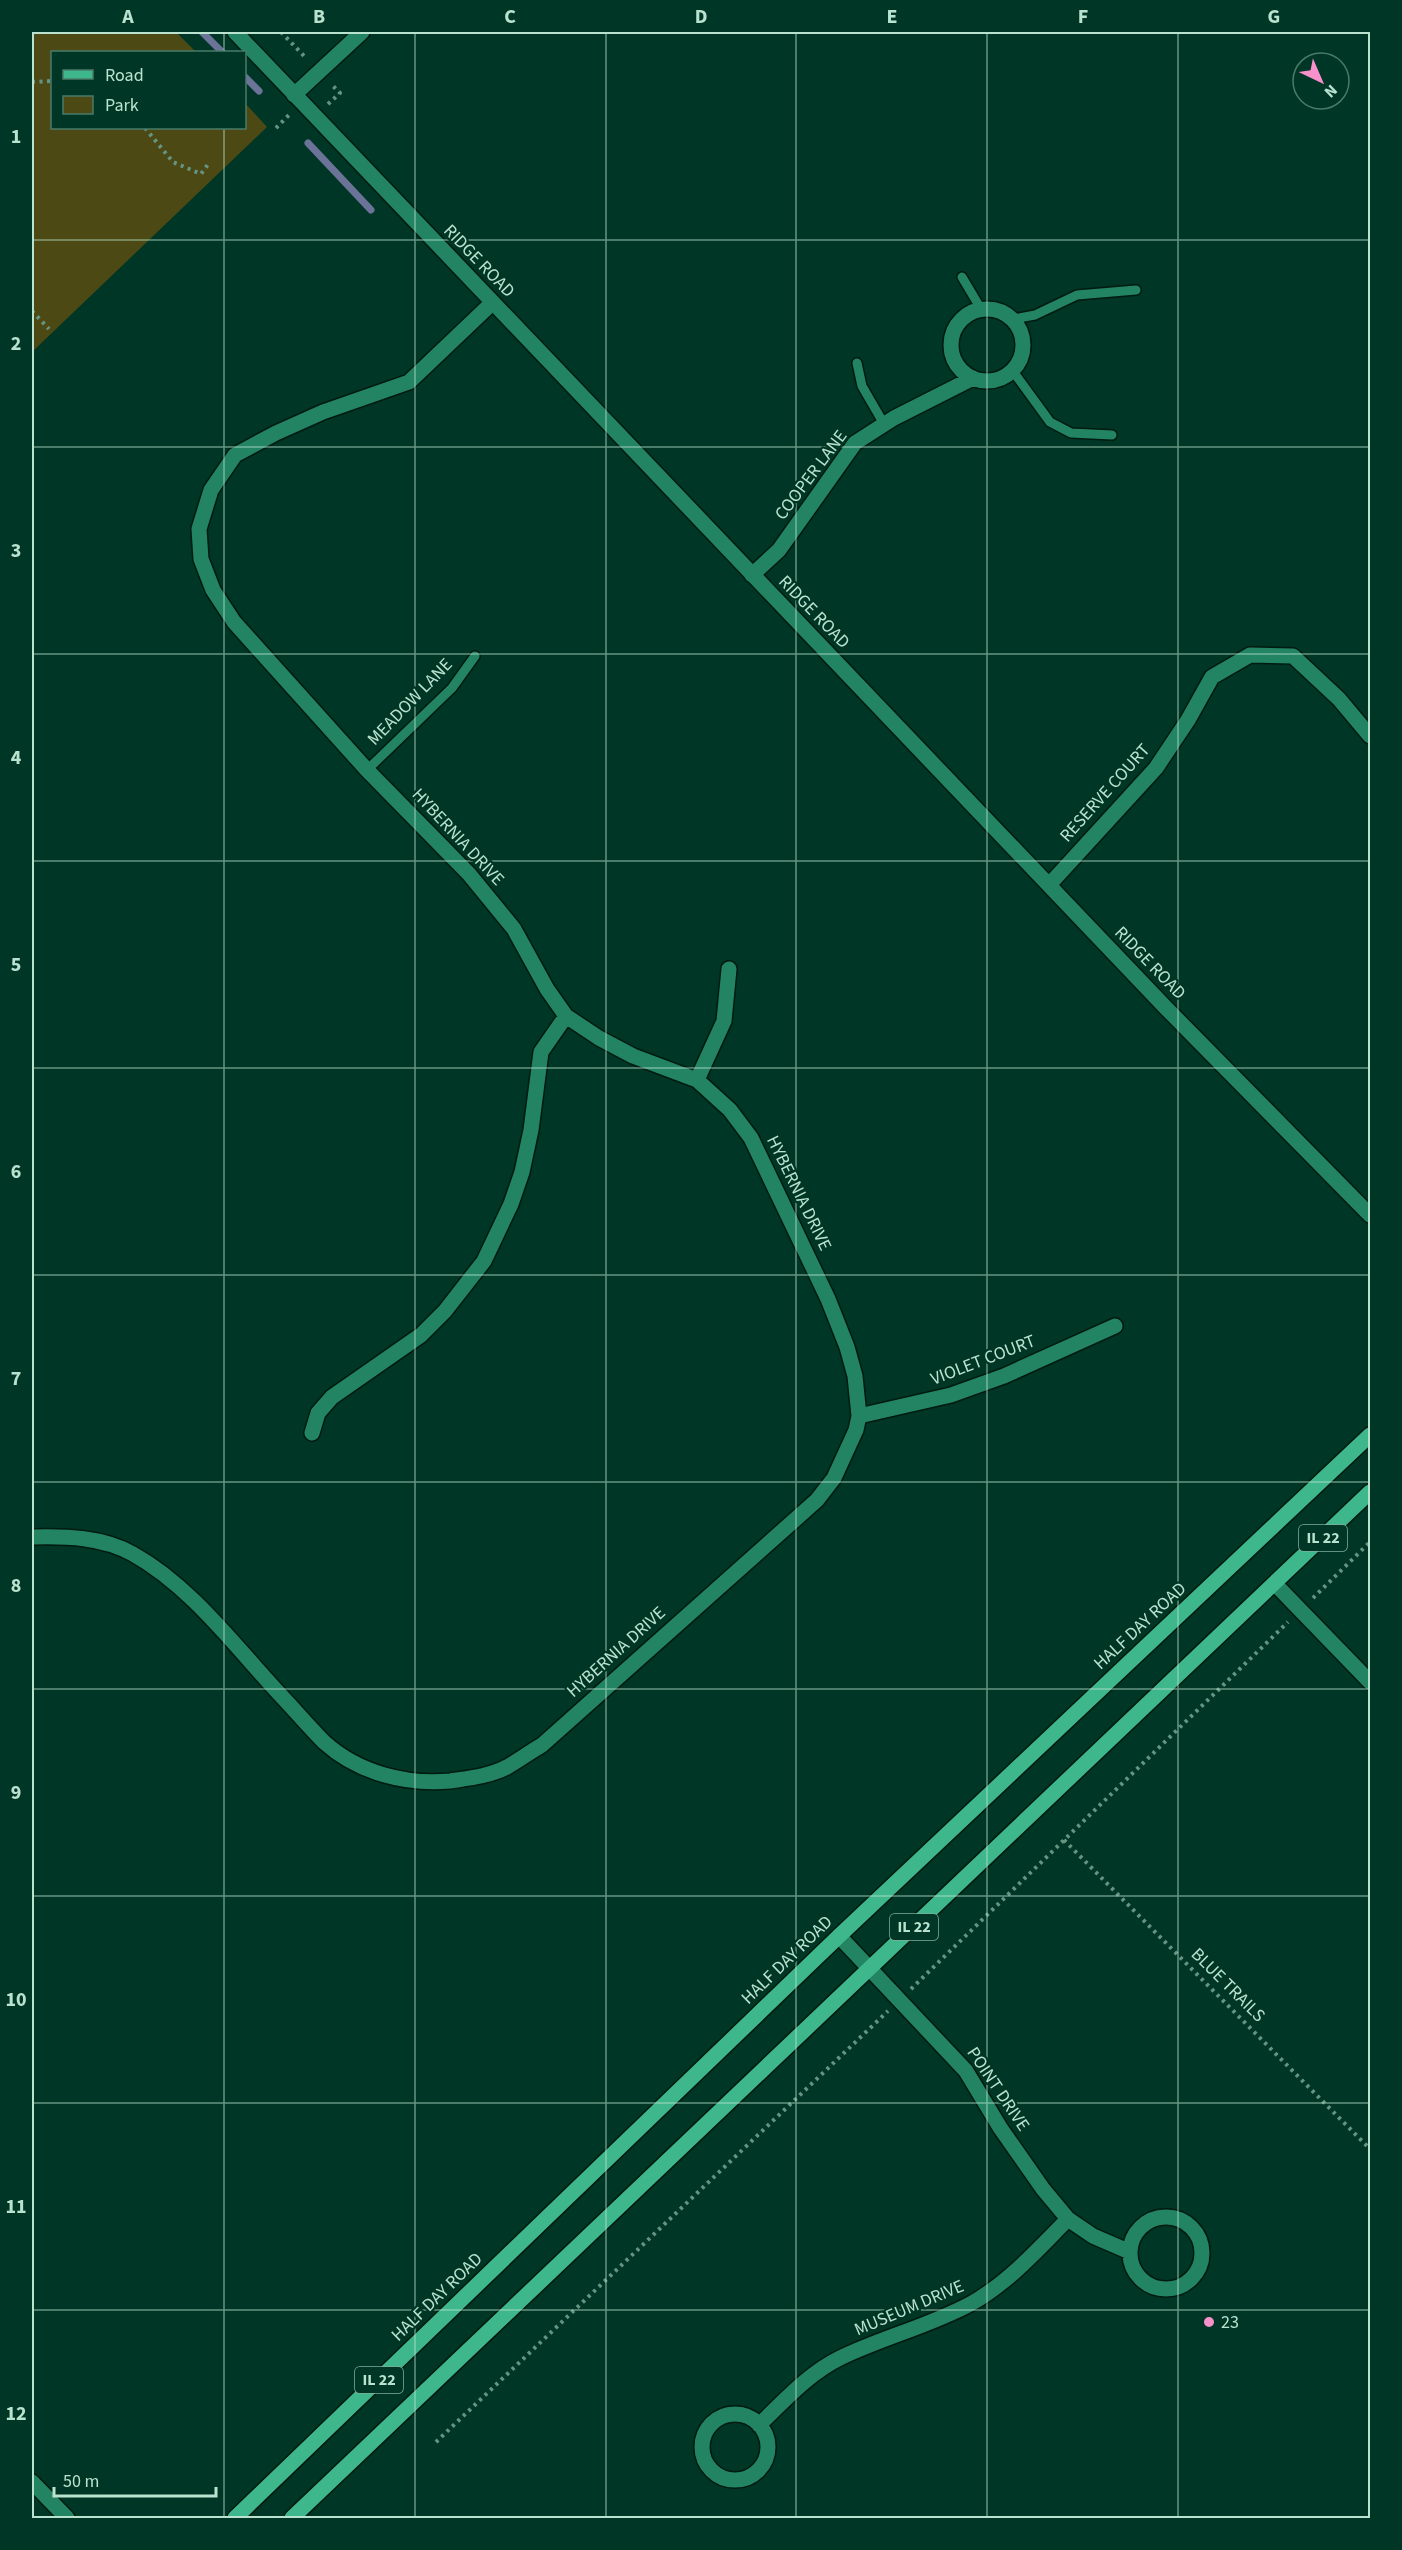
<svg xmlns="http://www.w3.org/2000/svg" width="1402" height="2550" viewBox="0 0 1402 2550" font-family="'Source Sans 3',sans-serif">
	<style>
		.green { fill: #4c4914 }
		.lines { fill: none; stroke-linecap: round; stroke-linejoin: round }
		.stream { stroke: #6b7498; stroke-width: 7 }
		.service-casing { stroke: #001b10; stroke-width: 12 }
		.minor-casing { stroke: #001b10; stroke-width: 18 }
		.tertiary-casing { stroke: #001b10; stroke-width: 18 }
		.primary-casing { stroke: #001b10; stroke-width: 18 }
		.path { stroke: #659582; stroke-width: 4; stroke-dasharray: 3 4.5; stroke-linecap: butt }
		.service { stroke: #228463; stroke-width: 9 }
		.minor { stroke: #228463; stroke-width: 15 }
		.tertiary { stroke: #228463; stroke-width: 15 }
		.primary { stroke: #3fb78c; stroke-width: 15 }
		.grid { fill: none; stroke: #b9e3cf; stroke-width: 1.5; stroke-opacity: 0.55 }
		.poi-dot { fill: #f890cc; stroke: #003625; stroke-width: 2 }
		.labels { text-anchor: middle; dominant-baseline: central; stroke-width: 4.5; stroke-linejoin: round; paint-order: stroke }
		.shield { fill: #003625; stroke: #82af9c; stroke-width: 1.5 }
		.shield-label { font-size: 16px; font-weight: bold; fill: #b9e3cf }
		.street-label { font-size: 18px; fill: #b9e3cf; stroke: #003625 }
		.poi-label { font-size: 18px; fill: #b9e3cf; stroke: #003625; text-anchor: start }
		.neatline { fill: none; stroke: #b9e3cf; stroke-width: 2 }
		.grid-label { font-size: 20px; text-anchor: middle; font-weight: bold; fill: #b9e3cf }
	</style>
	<rect width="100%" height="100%" fill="#003625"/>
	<path class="green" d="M32 32H176L196 52H52V128H244L245 103 267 127 32 352Z"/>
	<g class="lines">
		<path class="stream" d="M202 32 222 52
			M244 76 259 91
			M308 143 371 210"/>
		<defs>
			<path id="service" d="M962 277 981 309
				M1013 319 1035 315 1077 295 1136 290
				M857 363 862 386 884 424
				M1012 370 1050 422 1071 433 1112 435
				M367 770 452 688 475 656"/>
			<path id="minor" d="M294 95 362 32
				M951 345a36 36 0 1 1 72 0a36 36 0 1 1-72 0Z
				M752 575 779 550 855 443 894 418 973 378
				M1049 885 1156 768 1188 720 1212 677 1250 655 1293 656 1339 699 1370 736
				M697 1080 724 1021 729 969
				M859 1416 951 1395 1004 1376 1115 1326
				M312 1433 318 1413 332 1397 421 1335 445 1311 484 1261 511 1204 522 1172 531 1130 541 1052 566 1016
				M32 1537C66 1536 103 1537 133 1554 194 1588 239 1652 287 1702 299 1715 311 1729 324 1742 358 1773 406 1785 450 1781 470 1778 490 1776 507 1767 519 1760 530 1752 542 1745L817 1500 834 1478 856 1430 859 1416 855 1376 847 1347 828 1299 751 1138 730 1110 697 1080 633 1056 599 1038 566 1016 547 989 514 929 469 874 367 770 234 622 213 590 201 559 199 529 211 490 235 455 276 433 323 412 409 382 492 303
				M1275 1584 1370 1682
				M839 1936 966 2071 1001 2129 1043 2189 1068 2219 1093 2236 1130 2252
				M1130 2253a36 36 0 1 1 72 0a36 36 0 1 1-72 0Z
				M702 2447a33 33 0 1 1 66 0a33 33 0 1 1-66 0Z
				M759 2425C784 2401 809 2373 840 2358 883 2337 930 2326 972 2303 1009 2282 1038 2249 1068 2219
				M32 2482 67 2518"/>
			<path id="tertiary" d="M235 32 1167 1009 1370 1215"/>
			<path id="primary" d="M235 2518 839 1936 1370 1435
				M292 2518 1370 1492"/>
		</defs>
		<use href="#service" class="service-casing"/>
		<use href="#minor" class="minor-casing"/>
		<use href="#tertiary" class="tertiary-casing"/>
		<use href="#primary" class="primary-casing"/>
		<path class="path" d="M281 32 307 59
			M32 82 52 81
			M328 104 340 93 331 84
			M145 128 173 162 201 174 209 163
			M276 128 290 114
			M32 311 49 329
			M1313 1598 1370 1542
			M1064 1840 1370 2149
			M911 1989 1288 1622
			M436 2442 888 2011"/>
		<use href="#service" class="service"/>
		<use href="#minor" class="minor"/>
		<use href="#tertiary" class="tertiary"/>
		<use href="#primary" class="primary"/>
	</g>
	<path class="grid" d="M224 32V52M415 32V2518M606 32V2518M796 32V2518M987 32V2518M1178 32V2518M224 128V2518M32 240H1370M32 447H1370M32 654H1370M32 861H1370M32 1068H1370M32 1275H1370M32 1482H1370M32 1689H1370M32 1896H1370M32 2103H1370M32 2310H1370"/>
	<circle class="poi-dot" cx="1209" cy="2322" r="6"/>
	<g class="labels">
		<g class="shield">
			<rect x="1299" y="1525" width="48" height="26" rx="4.5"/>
			<rect x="890" y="1914" width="48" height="26" rx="4.5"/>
			<rect x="355" y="2367" width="48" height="26" rx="4.5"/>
		</g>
		<g class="shield-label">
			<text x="1323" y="1538">IL 22</text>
			<text x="914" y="1927">IL 22</text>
			<text x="379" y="2380">IL 22</text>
		</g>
		<g class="street-label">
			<text transform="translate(479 261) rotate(46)">RIDGE ROAD</text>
			<text transform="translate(811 475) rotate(-53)">COOPER LANE</text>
			<text transform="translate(814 612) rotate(46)">RIDGE ROAD</text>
			<text transform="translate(410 702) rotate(-46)">MEADOW LANE</text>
			<text transform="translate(1105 793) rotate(-48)">RESERVE COURT</text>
			<text transform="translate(458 837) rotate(47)">HYBERNIA DRIVE</text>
			<text transform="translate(1150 963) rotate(46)">RIDGE ROAD</text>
			<text transform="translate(799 1193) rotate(64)">HYBERNIA DRIVE</text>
			<text transform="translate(983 1360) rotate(-21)">VIOLET COURT</text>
			<text transform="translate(1140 1626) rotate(-43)">HALF DAY ROAD</text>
			<text transform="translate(616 1652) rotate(-42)">HYBERNIA DRIVE</text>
			<text transform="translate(787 1960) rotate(-44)">HALF DAY ROAD</text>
			<text transform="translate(1228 1985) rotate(45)">BLUE TRAILS</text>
			<text transform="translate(998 2089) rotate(56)">POINT DRIVE</text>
			<text transform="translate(437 2297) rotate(-44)">HALF DAY ROAD</text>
			<text transform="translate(909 2308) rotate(-23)">MUSEUM DRIVE</text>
		</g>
		<g class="poi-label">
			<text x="1221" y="2322">23</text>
		</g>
	</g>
	<rect width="1402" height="2550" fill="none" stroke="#003625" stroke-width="66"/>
	<rect x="51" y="51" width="195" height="78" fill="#003625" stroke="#4a7b69" stroke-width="1.5"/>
	<rect x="63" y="70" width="30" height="9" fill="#3fb78c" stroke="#4a7b69" stroke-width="1.5"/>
	<text x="105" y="81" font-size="18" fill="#b9e3cf">Road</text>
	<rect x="63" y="96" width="30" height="18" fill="#4c4914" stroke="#4a7b69" stroke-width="1.5"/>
	<text x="105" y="111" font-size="18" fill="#b9e3cf">Park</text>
	<g transform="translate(1321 81) rotate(136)"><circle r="28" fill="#003625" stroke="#4a7b69" stroke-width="1.5"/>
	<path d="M0-4.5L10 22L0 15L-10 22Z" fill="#f890cc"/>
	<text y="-9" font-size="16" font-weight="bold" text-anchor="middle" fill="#b9e3cf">N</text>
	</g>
	<path d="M54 2487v9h162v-9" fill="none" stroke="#b9e3cf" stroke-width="3"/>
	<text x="63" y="2487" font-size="18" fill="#b9e3cf" stroke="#003625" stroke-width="4.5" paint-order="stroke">50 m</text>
	<rect x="33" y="33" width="1336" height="2484" class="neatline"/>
	<g class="grid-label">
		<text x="128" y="23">A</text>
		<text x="319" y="23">B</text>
		<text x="510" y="23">C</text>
		<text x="701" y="23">D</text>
		<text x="892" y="23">E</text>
		<text x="1083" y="23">F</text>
		<text x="1274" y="23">G</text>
		<text x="16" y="143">1</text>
		<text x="16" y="350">2</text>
		<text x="16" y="557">3</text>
		<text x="16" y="764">4</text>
		<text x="16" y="971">5</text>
		<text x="16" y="1178">6</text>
		<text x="16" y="1385">7</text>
		<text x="16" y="1592">8</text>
		<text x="16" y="1799">9</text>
		<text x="16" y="2006">10</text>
		<text x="16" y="2213">11</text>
		<text x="16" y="2420">12</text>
	</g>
</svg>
